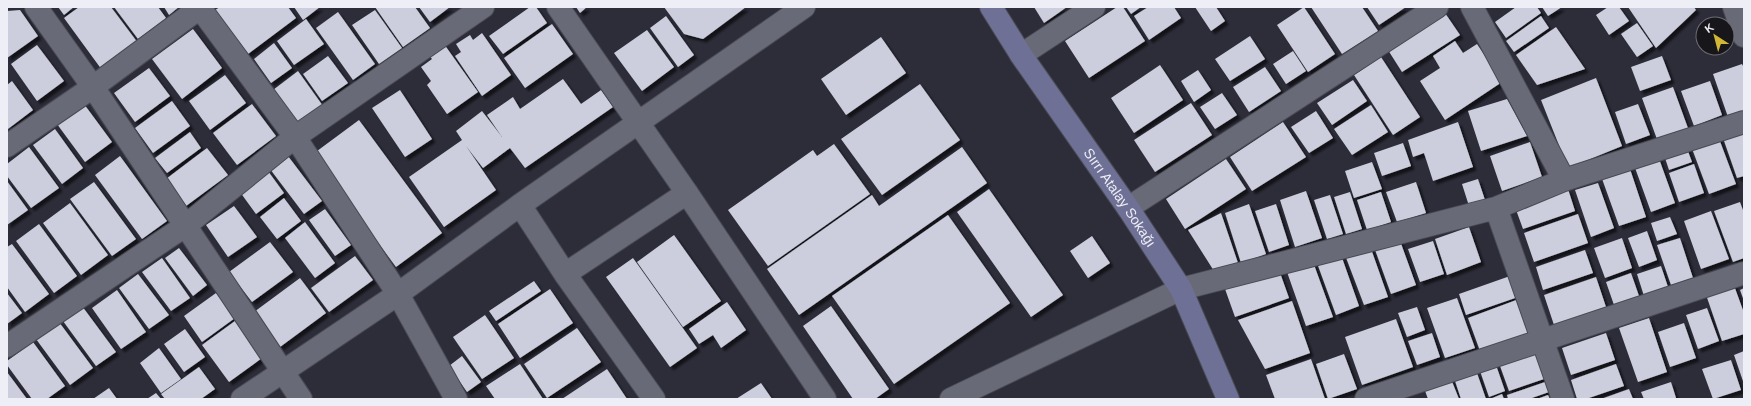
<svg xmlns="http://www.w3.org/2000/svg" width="1751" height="406" viewBox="0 0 1751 406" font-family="Helvetica,sans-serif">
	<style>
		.building { fill: #cccedd; filter: url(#shadow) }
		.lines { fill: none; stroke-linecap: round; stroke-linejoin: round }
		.street-casing { stroke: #494a53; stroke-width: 24 }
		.secondary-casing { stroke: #494a53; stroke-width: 24 }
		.street { stroke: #686a77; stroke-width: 22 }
		.secondary { stroke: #6e7095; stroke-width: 22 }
		.labels { text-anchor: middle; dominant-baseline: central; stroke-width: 4; stroke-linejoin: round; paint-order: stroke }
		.street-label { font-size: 14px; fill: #edeef6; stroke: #16161b }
	</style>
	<defs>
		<filter id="shadow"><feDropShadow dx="3.5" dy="3.5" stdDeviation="1" flood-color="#0009"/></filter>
	</defs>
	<rect width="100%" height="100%" fill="#2c2d39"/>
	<path class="building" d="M58 7H74L64 15Z
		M79 7H111L138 43 102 70 64 18Z
		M114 7H158L166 18 138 39Z
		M164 7H179L169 15Z
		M220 7H288L296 18 248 54 215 10Z
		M294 7H320L303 20Z
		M375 7H415L430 28 403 47Z
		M419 7H450L430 22Z
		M530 7H536L547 23 503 54 489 36Z
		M576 7H587L580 13Z
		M664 7H746L703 39 684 34Z
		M1034 7H1067L1044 23Z
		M1117 7H1123L1145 41 1089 78 1065 41Z
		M1126 7H1141L1131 14Z
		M1148 7H1174L1181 18 1149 40 1134 16Z
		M1195 7H1216L1225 21 1211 31Z
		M1304 7 1335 54 1308 72 1277 25Z
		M1311 7H1362L1378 31 1342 54Z
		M1367 7H1406L1379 25Z
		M1516 7H1537L1541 13 1506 38 1495 22Z
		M1542 7H1562L1548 16Z
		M1608 7H1619L1629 21 1609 35 1596 15Z
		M1628 7H1694L1696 10 1656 48Z
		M20 10 38 36 7 58V11Z
		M375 10 402 48 379 64 352 25Z
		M338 12 375 64 353 80 316 28Z
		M1445 13 1460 35 1402 72 1388 50Z
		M666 16 694 55 678 67 650 28Z
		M1541 16 1549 28 1514 52 1506 41Z
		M306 19 324 44 294 65 277 41Z
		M1637 23 1653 46 1637 57 1621 34Z
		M552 24 573 54 525 88 504 58Z
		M1556 27 1585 69 1537 85 1516 55Z
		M193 29 222 68 182 99 152 59Z
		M647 30 674 67 642 91 614 53Z
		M482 33 511 75 482 96 455 56 461 52 456 44 470 35 473 40Z
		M1250 36 1265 59 1230 81 1215 59Z
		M881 37 906 73 846 115 821 79Z
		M1455 41 1463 53 1477 44 1502 82 1445 120 1420 81 1440 68 1433 56Z
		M274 43 292 68 271 83 254 59Z
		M444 44 478 92 447 114 427 85 431 81 421 67 432 59 428 54Z
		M37 45 64 81 37 101 11 64Z
		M1293 51 1306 71 1286 84 1273 64Z
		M328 56 348 83 322 101 303 74Z
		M1662 56 1671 80 1640 91 1631 67Z
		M1381 57 1420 117 1393 135 1354 75Z
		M1742 64 1744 68V111L1728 117 1713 74Z
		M1160 65 1183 100 1134 133 1111 98Z
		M1265 67 1281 91 1249 112 1233 87Z
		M149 68 170 96 135 122 114 93Z
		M1198 70 1211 90 1194 102 1181 81Z
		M298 71 323 106 298 124 273 90Z
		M225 75 246 103 210 130 189 101Z
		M1596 78 1622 146 1568 168 1541 100Z
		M563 79 581 104 601 90 613 107 525 168 510 148 483 168 466 146 496 190 444 227 409 177 462 140 456 131 482 111 502 137 487 115 513 97 520 109Z
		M1353 80 1367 101 1332 125 1317 103Z
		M12 81 33 110 8 129 7 85Z
		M1710 81 1722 115 1694 126 1681 91Z
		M920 84 960 140 882 195 841 139Z
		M1673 87 1689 131 1658 142 1642 98Z
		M400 90 432 139 405 157 372 108Z
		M1222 93 1237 115 1215 129 1200 107Z
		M1507 99 1527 136 1481 151 1468 111Z
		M172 101 190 126 153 153 135 128Z
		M1191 103 1212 135 1155 172 1134 140Z
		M84 104 112 142 85 162 57 124Z
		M252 104 276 136 237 165 213 133Z
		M1638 104 1650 135 1626 144 1615 112Z
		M1371 105 1388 132 1352 155 1334 129Z
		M1316 111 1333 138 1309 153 1291 127Z
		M359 120 442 233 396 267 313 154Z
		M1283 122 1306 157 1252 191 1230 157Z
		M1458 122 1473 167 1433 181 1424 153 1413 157 1408 140Z
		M55 129 83 168 62 184 33 145Z
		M1744 130V176L1737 178 1723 138Z
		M190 132 201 148 167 173 155 158Z
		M1718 136 1736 184 1709 194 1691 146Z
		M1530 142 1542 177 1502 191 1490 156Z
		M1403 143 1411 166 1382 176 1374 153Z
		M834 144 870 194 768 266 728 210 813 150 817 156Z
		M1686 146 1692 162 1669 170 1664 155Z
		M29 147 59 188 31 208 7 176V164Z
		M962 147 987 183 799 315 767 269 872 195 879 206Z
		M207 148 228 175 186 206 166 179Z
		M120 156 167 221 142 239 95 175Z
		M288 156 322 201 304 214 270 169Z
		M1658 156 1675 203 1651 212 1634 165Z
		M1226 159 1246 189 1185 229 1166 199Z
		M1372 162 1382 189 1354 198 1345 171Z
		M1694 164 1704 193 1679 202 1669 173Z
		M1629 166 1646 217 1619 226 1601 176Z
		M268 171 284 193 256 214 240 192Z
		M1478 179 1485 200 1469 206 1462 184Z
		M7 181 28 210 7 225Z
		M94 182 136 239 112 256 70 199Z
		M1416 182 1426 213 1397 222 1386 192Z
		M1598 183 1614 228 1591 237 1575 190Z
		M989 189 1063 295 1031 317 957 212Z
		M1568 189 1575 211 1523 229 1515 207Z
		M1306 191 1322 238 1295 247 1280 200Z
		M1350 192 1362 229 1346 234 1334 197Z
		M1381 192 1391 222 1367 230 1357 200Z
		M1330 195 1343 234 1327 239 1314 200Z
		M284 198 301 221 277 239 260 217Z
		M1740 202 1744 213V258L1733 262 1714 211Z
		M70 203 108 255 81 275 43 223Z
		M1249 204 1266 254 1241 263 1225 213Z
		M1276 204 1289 245 1269 252 1255 211Z
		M234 206 257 237 228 257 206 225Z
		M325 209 351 245 335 256 309 220Z
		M1711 211 1729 259 1701 269 1684 221Z
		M1221 213 1238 263 1214 271 1188 230Z
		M1578 214 1588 243 1534 262 1524 233Z
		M948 215 1010 303 894 384 832 296Z
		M1670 217 1677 234 1657 241 1651 223Z
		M305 222 335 263 315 278 285 238Z
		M39 224 77 276 54 293 16 241Z
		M1469 227 1481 262 1447 275 1435 239Z
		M1647 231 1657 260 1639 267 1628 238Z
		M674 235 721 301 683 327 637 262Z
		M1092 236 1110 263 1088 278 1070 251Z
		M1399 238 1416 285 1391 294 1374 247Z
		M1622 238 1632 268 1605 278 1594 248Z
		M1680 238 1693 278 1671 285 1657 245Z
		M1433 241 1444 274 1420 282 1408 249Z
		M270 242 293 272 252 302 229 272Z
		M12 244 49 294 25 312 7 287V247Z
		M1370 246 1388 297 1364 305 1345 255Z
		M179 248 207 285 193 296 165 258Z
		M1585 250 1593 273 1543 290 1536 267Z
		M1341 255 1359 306 1336 315 1317 263Z
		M355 256 373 280 329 312 311 288Z
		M162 258 190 298 171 311 142 272Z
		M633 258 697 348 670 367 606 277Z
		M1313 262 1333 317 1306 326 1287 272Z
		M1661 266 1668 287 1644 296 1637 274Z
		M1279 270 1289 298 1235 317 1225 289Z
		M1631 273 1639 296 1614 305 1606 282Z
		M138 274 169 315 149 329 119 288Z
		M1510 276 1518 297 1466 315 1459 294Z
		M1596 277 1608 313 1556 331 1544 295Z
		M300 278 326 313 280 347 254 312Z
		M1732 280 1744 313V334L1722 341 1704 289Z
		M534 281 541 291 496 321 489 311Z
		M1744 288V301L1740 290Z
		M550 289 573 323 520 358 498 324Z
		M117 290 146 332 121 349 92 308Z
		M7 293 22 313 7 324Z
		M216 293 235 318 202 342 184 316Z
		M1457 298 1475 348 1445 358 1427 308Z
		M1519 299 1531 333 1480 351 1468 318Z
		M1292 301 1310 353 1265 369 1238 320Z
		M727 302 746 330 721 348 713 335 699 344 689 329Z
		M82 306 116 352 96 366 63 321Z
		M831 306 889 389 875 399H853L803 326Z
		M1417 307 1425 330 1407 337 1398 313Z
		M1707 308 1719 341 1698 349 1686 315Z
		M485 315 514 358 482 379 453 337Z
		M1649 318 1667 372 1638 382 1619 328Z
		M1396 319 1413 367 1362 385 1345 337Z
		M235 321 262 358 229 382 202 345Z
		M59 322 93 368 70 385 36 339Z
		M1684 323 1696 358 1670 367 1658 332Z
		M577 328 601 362 547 398 524 364Z
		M185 329 205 357 184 372 164 344Z
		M1432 333 1440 357 1417 365 1408 341Z
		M1606 333 1615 360 1571 375 1562 348Z
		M33 342 65 386 47 399H32L7 365V361Z
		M159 348 181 379 161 393 140 363Z
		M1744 351V384L1734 355Z
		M1538 353 1547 378 1509 391 1500 366Z
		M1344 354 1357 389 1328 399 1316 364Z
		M462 356 481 382 467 392 449 366Z
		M1311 359 1325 399H1275L1266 375Z
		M1731 360 1741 390 1713 399 1702 369Z
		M520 364 543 399H495L486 386Z
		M1616 364 1624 386 1586 399H1577L1571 380Z
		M1496 365 1505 391 1489 397 1480 371Z
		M199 367 215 389 201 399H165L161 394Z
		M607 369 627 399H562Z
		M7 372 27 399H7Z
		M1477 373 1486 399H1461L1455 381Z
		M1451 379 1459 399H1428L1424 388Z
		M1545 382 1549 392 1529 399H1508L1507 395Z
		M1671 382 1676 398 1644 399 1641 392Z
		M761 383 772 399H736Z
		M109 388 117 399H93Z
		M1629 389 1633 399H1601Z
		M156 393 161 399H147Z
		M1502 394 1504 399H1490Z
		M1548 395 1550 399H1537Z"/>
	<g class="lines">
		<defs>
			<path id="street" d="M36 7 93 87 301 399
				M558 7 687 193 825 399
				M1472 7 1564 180
				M1734 7 1744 36
				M200 8 295 137 398 294 456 399
				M1021 55 1094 7
				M7 146 93 87 201 7
				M520 205 565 274 687 193
				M1128 208 1437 7
				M1496 208 1563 399
				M565 274 654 399
				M7 346 185 226 295 137 483 7
				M242 399 398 294 520 205 804 7
				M951 399 1181 289 1496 208 1564 180 1744 122
				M1366 399 1744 273"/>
			<g id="secondary">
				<path id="s1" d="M991 7 1021 55 1128 208 1181 289 1228 399"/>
			</g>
		</defs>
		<use href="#street" class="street-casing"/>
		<use href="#secondary" class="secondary-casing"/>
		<use href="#street" class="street"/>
		<use href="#secondary" class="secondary"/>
	</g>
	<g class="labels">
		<g class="street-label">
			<text stroke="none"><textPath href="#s1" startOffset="230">Sırrı Atalay Sokağı</textPath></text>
		</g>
	</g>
	<rect width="1751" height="406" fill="none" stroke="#edeef6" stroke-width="16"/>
	<g transform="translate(1715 36) rotate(324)"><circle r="19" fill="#16161b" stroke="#6c6c73"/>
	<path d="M0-3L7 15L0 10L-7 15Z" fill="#d3b635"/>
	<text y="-6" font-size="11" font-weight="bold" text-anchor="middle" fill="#edeef6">K</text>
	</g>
</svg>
